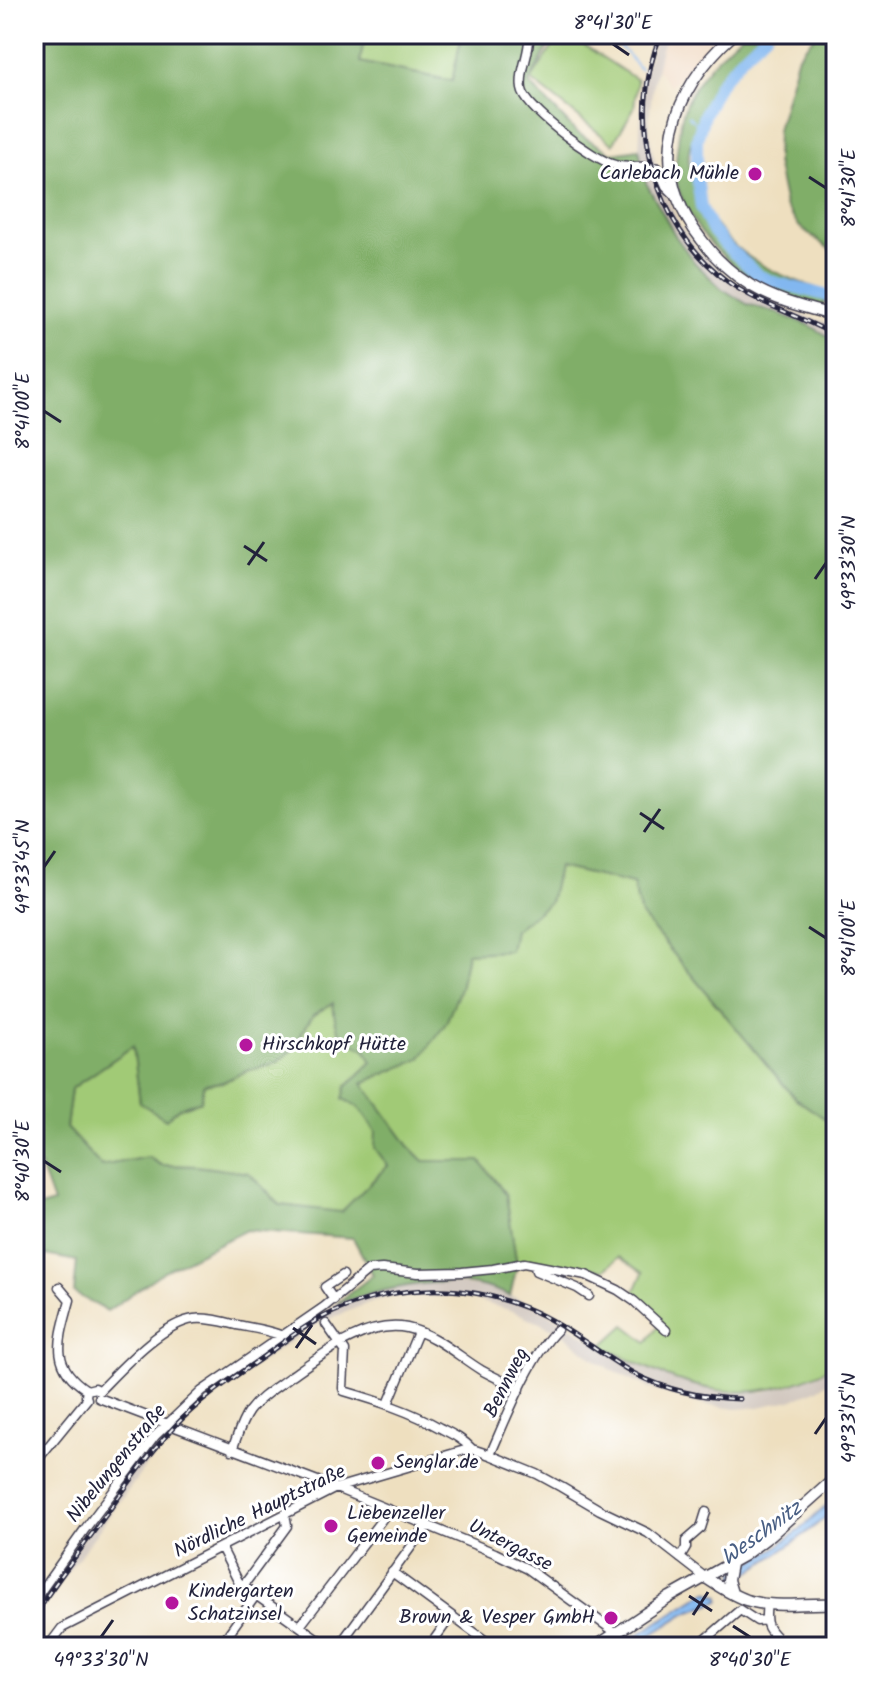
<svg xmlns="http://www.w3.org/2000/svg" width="870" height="1681" viewBox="0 0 870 1681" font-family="Kalam,sans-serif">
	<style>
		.built { fill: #efd6bc }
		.industrial { fill: #cdc2b9 }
		.green { fill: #a1ca76; stroke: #627658; stroke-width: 2 }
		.forest { fill: #80ae67; stroke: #516851; stroke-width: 2; fill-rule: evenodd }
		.water { fill: #82b7f0; stroke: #526c96; stroke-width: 2 }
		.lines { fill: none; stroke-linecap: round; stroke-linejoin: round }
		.stream { stroke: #82b7f0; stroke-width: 2 }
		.river { stroke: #82b7f0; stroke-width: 12 }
		.minor-casing { stroke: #413e4f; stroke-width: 11 }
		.major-casing { stroke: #413e4f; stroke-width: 13 }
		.minor { stroke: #fff; stroke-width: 8 }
		.major { stroke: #fff; stroke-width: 10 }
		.rail-casing { stroke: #22223b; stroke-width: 5 }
		.rail { stroke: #fff; stroke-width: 2; stroke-dasharray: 6; stroke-linecap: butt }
		.ticks { fill: none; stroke: #22223b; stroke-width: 3 }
		.poi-dot { fill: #b5179e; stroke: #fff; stroke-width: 3 }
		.labels { text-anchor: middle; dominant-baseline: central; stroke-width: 6; stroke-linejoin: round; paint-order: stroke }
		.poi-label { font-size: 20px; fill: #22223b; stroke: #fff; text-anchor: start }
		.street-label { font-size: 20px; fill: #22223b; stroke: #fff }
		.water-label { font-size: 22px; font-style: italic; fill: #485e83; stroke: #fff }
		.neatline { fill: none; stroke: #22223b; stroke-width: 3 }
		.ticks-label { font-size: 20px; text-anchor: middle; fill: #22223b }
	</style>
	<rect width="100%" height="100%" fill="#fff"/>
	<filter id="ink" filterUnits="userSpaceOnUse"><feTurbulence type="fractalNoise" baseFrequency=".0125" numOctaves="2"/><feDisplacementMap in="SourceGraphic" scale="16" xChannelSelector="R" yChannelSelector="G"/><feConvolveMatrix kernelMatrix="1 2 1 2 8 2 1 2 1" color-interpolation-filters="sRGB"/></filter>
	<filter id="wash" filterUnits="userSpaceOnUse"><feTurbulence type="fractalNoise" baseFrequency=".006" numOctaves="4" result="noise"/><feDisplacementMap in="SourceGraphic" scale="32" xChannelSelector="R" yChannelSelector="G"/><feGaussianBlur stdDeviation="1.8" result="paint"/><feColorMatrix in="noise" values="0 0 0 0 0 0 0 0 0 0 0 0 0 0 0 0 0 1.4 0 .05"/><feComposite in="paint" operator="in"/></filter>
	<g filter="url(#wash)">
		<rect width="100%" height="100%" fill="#eedfbf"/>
		<path class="built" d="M668 34H724L670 86 656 69 661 49Z"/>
		<path class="industrial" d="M657 34H668L661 49 653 84 649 120 652 149 662 186 680 225 700 252 729 279 749 292 793 312 833 324 836 326V341L809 325 774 312 747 304 721 288 695 263 676 237 646 183 639 149 643 74Z
			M439 1282 496 1289 541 1309 602 1346 647 1369 684 1383 719 1391 763 1392 791 1385 836 1364V1378L816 1390 791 1400 759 1407 737 1409 699 1404 656 1391 612 1370 594 1359 562 1333 513 1311 463 1297 393 1296 368 1303 319 1323 298 1336 229 1384 184 1422 157 1451 48 1599 34 1621V1605L150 1445 203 1393 337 1303 382 1290Z"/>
		<path class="green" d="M365 34H462L453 81 359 62Z
			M561 34H567L637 80 634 108 613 144 531 80Z
			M558 867 633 884 641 915 795 1098 836 1126V1364C747 1414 686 1389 602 1346L625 1325 647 1342 662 1321 634 1293 643 1273 619 1257 604 1270 555 1264 517 1266 506 1195 480 1161H424L409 1146 363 1083 420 1059 460 989 467 953 514 930 550 902Z
			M333 1003 365 1049 372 1062 346 1087 376 1131V1148L388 1165 341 1213 280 1205 248 1173 196 1166 161 1165 148 1157 101 1166 66 1128 71 1089 133 1046 140 1102 166 1119 179 1108 201 1100 204 1084 223 1082 246 1071 276 1063 291 1051 313 1015Z"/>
		<path class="forest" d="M34 34H365L360 62 452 81 462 34H555L529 83 576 132 612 153 639 149 646 183 676 237 695 263 721 288 747 304 774 312 809 325 836 341V1126L795 1098 641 915 633 884 558 867 550 902 514 930 510 951 467 953 460 989 446 1023 420 1059 363 1083 409 1146 424 1161H480L506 1195 517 1266 510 1296C455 1270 393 1287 337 1303L373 1275 353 1238 246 1230 164 1271 107 1311 74 1293 77 1261 34 1253V1209L53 1203 39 1164 34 1165ZM333 1003C336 1033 338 1037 365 1049L372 1062 346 1087 343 1099 359 1107 376 1131 375 1148 388 1166 341 1212 280 1205 249 1173 196 1166 161 1165 148 1157 101 1166 66 1128 71 1089 133 1046 140 1103 166 1119 179 1108 201 1100 204 1084 223 1082 246 1071 276 1063 291 1051 313 1015Z
			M742 34H771C738 61 707 93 694 135 692 140 689 147 689 152 687 169 694 185 700 200 710 222 731 246 752 259 776 275 803 283 830 293L822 307C802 301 782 296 764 286 727 265 693 232 679 191 674 176 676 158 678 142 679 130 681 117 685 106 696 77 720 54 742 34Z
			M816 34H836V254L799 226 785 206 776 162 777 130 798 55Z"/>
		<path class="water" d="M836 1497V1508C804 1537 773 1558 736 1580L734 1574 735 1572 774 1549 800 1530Z
			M707 1591 720 1596V1600L686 1613 632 1647H619Z"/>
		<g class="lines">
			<path class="stream" d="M609 34 640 69
				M688 116 700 127"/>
			<path class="river" d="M766 34 742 57 719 84 704 115 697 140V177L701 207 712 230 727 247 758 275 774 282 836 298"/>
		</g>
	</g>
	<g filter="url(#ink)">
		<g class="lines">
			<defs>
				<path id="minor" d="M529 34C531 52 519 70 522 89 525 109 594 160 615 165 629 169 644 165 658 168L666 186 676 196
					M535 1267 536 1271 577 1288 589 1296
					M59 1287 70 1300C60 1338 48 1365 87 1390
					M334 1300 325 1287 343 1275
					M326 1324 345 1351 343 1388 344 1391C378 1401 410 1411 440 1428 452 1434 463 1439 472 1449
					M99 1391C121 1369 162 1323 194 1319 208 1317 224 1322 237 1325 252 1328 267 1330 280 1335
					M99 1398 336 1488 495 1553 528 1569 615 1632
					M388 1404 418 1332
					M232 1450C237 1437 241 1422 249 1411 260 1396 277 1387 291 1376 323 1354 366 1320 407 1328 435 1334 458 1356 481 1370 494 1377 507 1383 520 1389
					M490 1455C506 1419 530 1356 557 1330
					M34 1464 87 1399 86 1396 87 1390 95 1388 99 1391
					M221 1547 238 1581 243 1586 329 1647
					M680 1558 686 1548V1541L701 1528 706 1512
					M392 1572 494 1647
					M243 1586 287 1526 285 1514
					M34 1601 85 1529 155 1436 202 1391 324 1307 369 1270 382 1269 418 1273 462 1272 493 1269 524 1263 586 1275 618 1290 634 1301 666 1330
					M767 1604C763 1628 770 1632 787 1647
					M740 1610 757 1621 765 1620
					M300 1626 389 1510
					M50 1644 62 1628 336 1488 465 1450 472 1449 490 1455 537 1474 561 1487 600 1510 648 1533 706 1578
					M219 1647 256 1595
					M338 1647 427 1525
					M429 1647 451 1616
					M697 1647 740 1610"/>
				<path id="major" d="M734 34C671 90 645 167 701 239 714 257 731 273 750 285 776 301 807 308 836 316
					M731 1564 728 1580 732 1593
					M706 1578C718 1586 732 1595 746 1600 775 1609 806 1602 836 1604
					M34 1643 62 1647
					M595 1647 670 1597 743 1556 772 1534 836 1477"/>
			</defs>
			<use href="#minor" class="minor-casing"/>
			<use href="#major" class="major-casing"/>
			<use href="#minor" class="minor"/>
			<use href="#major" class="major"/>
			<defs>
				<path id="rail" d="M661 34C625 120 653 225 727 281 760 305 801 316 836 336
					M34 1616C53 1585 76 1556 97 1527 122 1493 146 1457 175 1426 199 1401 227 1382 256 1362 277 1347 298 1330 321 1318 386 1285 459 1280 526 1308 566 1324 598 1354 635 1374 668 1391 703 1398 740 1399"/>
			</defs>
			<use href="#rail" class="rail-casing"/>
			<use href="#rail" class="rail"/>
		</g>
	</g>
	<path class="ticks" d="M613 44 629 55M809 177 826 188M44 411 61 422M244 546 267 561M248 565 264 542M815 579 826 563M640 813 664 829M644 832 660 809M44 867 55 851M809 927 826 938M44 1161 61 1172M293 1328 316 1344M296 1348 312 1325M815 1434 826 1418M689 1596 712 1611M693 1615 708 1592M733 1626 750 1637M101 1637 113 1620"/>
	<g class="poi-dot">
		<circle cx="755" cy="174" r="8"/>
		<circle cx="246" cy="1045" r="8"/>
		<circle cx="378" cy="1463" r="8"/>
		<circle cx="331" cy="1526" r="8"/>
		<circle cx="172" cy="1603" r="8"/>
		<circle cx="611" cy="1618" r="8"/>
	</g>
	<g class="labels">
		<g class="poi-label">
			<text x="739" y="174" text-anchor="end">Carlebach Mühle</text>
			<text x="262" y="1045">Hirschkopf Hütte</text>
			<text x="394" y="1463">Senglar.de</text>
			<text x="347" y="1514">Liebenzeller<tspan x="347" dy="23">Gemeinde</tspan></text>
			<text x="188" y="1592">Kindergarten<tspan x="188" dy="23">Schatzinsel</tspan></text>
			<text x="595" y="1618" text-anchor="end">Brown &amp; Vesper GmbH</text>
		</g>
		<g class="street-label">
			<text transform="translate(507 1383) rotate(-63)">Bennweg</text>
			<text transform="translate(117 1464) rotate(-51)">Nibelungenstraße</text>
			<text transform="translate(260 1512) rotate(-26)">Nördliche Hauptstraße</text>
			<text transform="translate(510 1546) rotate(27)">Untergasse</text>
		</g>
		<g class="water-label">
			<text transform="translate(762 1534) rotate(-36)">Weschnitz</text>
		</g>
	</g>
	<rect width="870" height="1681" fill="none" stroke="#fff" stroke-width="88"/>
	<rect x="44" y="44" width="782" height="1593" class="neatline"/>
	<g class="ticks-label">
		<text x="613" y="29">8°41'30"E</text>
		<text transform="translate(848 188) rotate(-90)" y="7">8°41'30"E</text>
		<text transform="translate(22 411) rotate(-90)" y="7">8°41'00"E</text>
		<text transform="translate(848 563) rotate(-90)" y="7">49°33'30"N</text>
		<text transform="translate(22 867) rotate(-90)" y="7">49°33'45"N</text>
		<text transform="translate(848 938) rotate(-90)" y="7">8°41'00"E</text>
		<text transform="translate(22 1161) rotate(-90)" y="7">8°40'30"E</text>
		<text transform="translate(848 1418) rotate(-90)" y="7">49°33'15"N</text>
		<text x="101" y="1666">49°33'30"N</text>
		<text x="750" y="1666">8°40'30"E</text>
	</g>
</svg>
